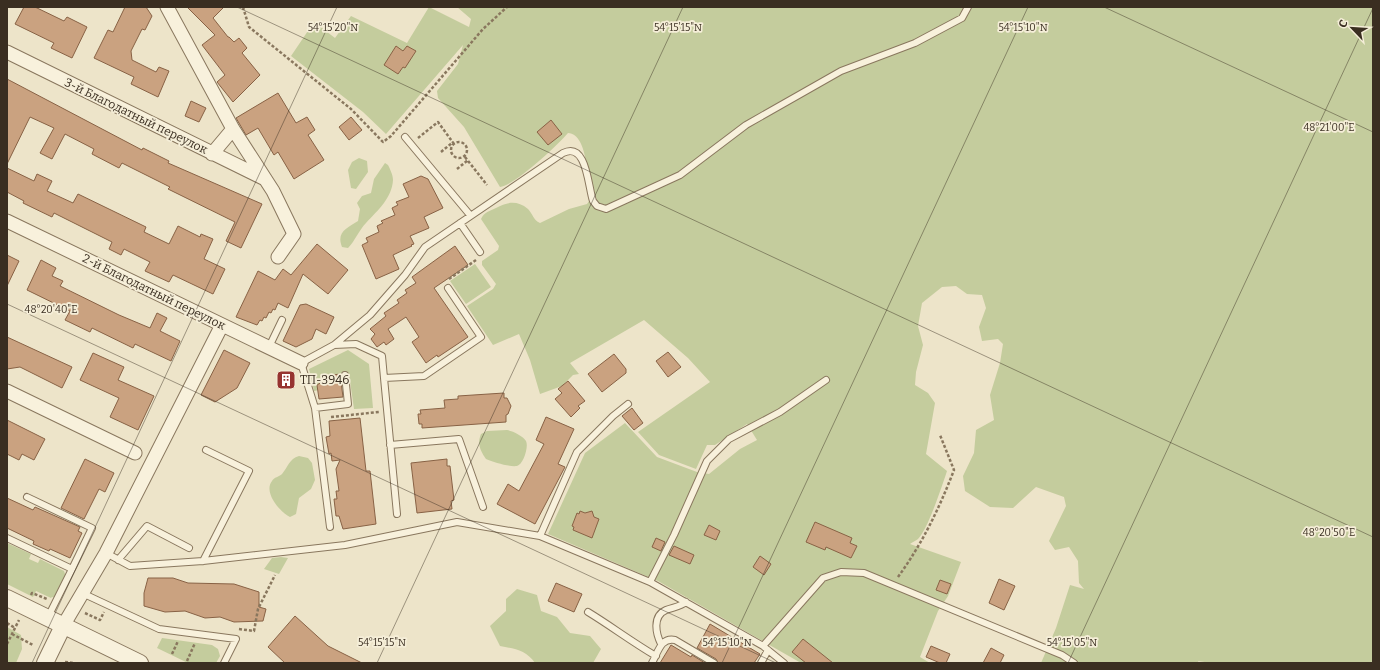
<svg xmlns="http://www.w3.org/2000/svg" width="1380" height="670" viewBox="0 0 1380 670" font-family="Bitter,serif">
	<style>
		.green { fill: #c4cc9d }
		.building { fill: #caa280; stroke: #886245 }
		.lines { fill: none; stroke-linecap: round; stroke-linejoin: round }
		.service-casing { stroke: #89775e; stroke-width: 8 }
		.minor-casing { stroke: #89775e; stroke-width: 15 }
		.tertiary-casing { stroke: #89775e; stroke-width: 18 }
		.path { stroke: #89775e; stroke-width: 2.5; stroke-dasharray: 3 2; stroke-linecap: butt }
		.service { stroke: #f8f1dc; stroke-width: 6 }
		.minor { stroke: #f8f1dc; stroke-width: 13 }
		.tertiary { stroke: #f8f1dc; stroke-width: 16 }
		.ticks { fill: none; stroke: #3a2e21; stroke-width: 1; stroke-opacity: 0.45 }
		.labels { text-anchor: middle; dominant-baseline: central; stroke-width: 3.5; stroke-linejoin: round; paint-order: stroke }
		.street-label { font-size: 12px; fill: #3a2e21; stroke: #f5eed8 }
		.poi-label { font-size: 12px; fill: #3a2e21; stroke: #f5eed8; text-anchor: start }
		.ticks-label { font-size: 10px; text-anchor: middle; fill: #3a2e21; stroke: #f5eed8; stroke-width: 3.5; stroke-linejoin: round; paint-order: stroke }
	</style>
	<rect width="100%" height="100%" fill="#ede4c9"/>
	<path class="green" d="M429 7 469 27 471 19 457 7H1373V663H1211L1198 661 1199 663H1041L1056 628 1070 585 1084 589 1079 583 1078 561 1069 547 1055 550 1049 541 1066 506 1064 497 1036 487 1013 508 990 507 965 491 963 476 974 453 976 430 994 420 990 395 1000 363 1003 344 998 339 982 341 979 327 986 308 982 295 967 294 956 286 942 287 922 303 918 326 923 345 916 372 915 385 928 393 935 403 926 454 947 471C942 486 928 529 918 539 916 541 912 542 910 544L961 562 948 596 938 611 920 657 930 663H801L658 581 548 534 585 453 625 423 657 457 697 472 709 474 740 449 757 440 747 424 715 445H707L696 469 659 455 638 432 710 382 688 358 644 320 570 363 579 374 573 375 562 386 540 394 530 360 519 334 493 345 467 306 493 289 496 284 482 265V261L498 250 499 246 481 219C484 212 490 211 496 208 507 202 517 200 528 209 533 214 533 220 540 223L569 209 587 204 589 201C588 185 589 134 568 133 557 146 515 185 500 187L464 127 438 98 437 91 458 64 463 45 386 134 363 112 291 56 314 22 335 38 351 16 407 43Z
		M359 158 367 161 368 172 356 189 351 188 348 170 352 162Z
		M385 163 388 165C390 169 393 175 393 180 392 198 378 210 366 223 359 230 355 241 348 248L342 247C336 232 347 228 358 221L360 209 357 203 362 196 371 193 374 179Z
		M475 264 491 287 466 304 450 281Z
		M348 350 369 364 373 408 354 409 349 374 326 377 319 390 314 391 309 369Z
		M507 430C513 431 523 436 526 441 529 447 523 465 517 466 508 467 494 462 486 459 480 450 477 444 481 434L487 431Z
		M299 456 308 458 312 463 315 480 311 489 299 498 296 514 290 517C280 512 263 492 272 481 274 477 279 477 282 474 288 467 289 459 299 456Z
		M7 543 31 554 29 559 38 563 40 559 64 571 66 577 56 598 52 597 51 598 36 591 33 597 7 584Z
		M281 557 288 558 279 574 264 569 272 558Z
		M517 589 537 595 541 611 557 617 570 633 590 636 601 649 593 663H535C526 650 515 649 500 646L490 626 506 611V599Z
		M7 627 21 635 22 649 16 663H7Z
		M162 638 212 645 218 649 220 656 216 663H188L157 648Z"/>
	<path class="building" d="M24 7H35L64 21 67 17 87 27 72 58 51 48 54 43 15 24Z
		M125 7H146L152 16 145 30 142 29 131 51 132 60 156 72 159 67 169 71 158 97 131 84 134 77 94 58 108 30 113 32Z
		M187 7H224L213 18 228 37H229L234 42 239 38 247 48 242 53 260 75 233 102 217 82 225 75 202 45 215 35Z
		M396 46 403 51 407 46 416 51 405 68 403 67 398 74 384 65Z
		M7 79 142 150 143 148 169 161 168 163 262 204 241 248 226 241 235 222 168 189 170 187 122 163 119 168 92 154 94 149 65 134 52 159 40 153 54 128 30 117 7 164Z
		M278 93 296 123 307 117 315 130 308 135 324 160 294 179 278 152 274 155 258 128 246 135 236 118Z
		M191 101 206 108 199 122 185 116Z
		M351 117 362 130 349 140 339 127Z
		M551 120 562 134 548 145 537 132Z
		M7 168 34 181 37 174 52 181 47 191 73 203 78 194 146 227 144 232 169 244 178 226 200 237 201 234 213 239 204 259 225 269 213 294 173 275 169 282 145 271 150 262 124 249 121 255 109 249 112 242 54 213 52 217 23 203 24 201 7 192Z
		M421 176 428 179 443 208 424 217 429 228 410 236 414 244 411 245 412 246 393 255 399 269 376 279 362 245 368 242 366 238 379 232 377 226 383 223 381 221 395 215 392 208 398 205 396 202 409 197 403 184Z
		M317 244 348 270 328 294 303 274 288 308 278 303 275 310 273 309 271 313 269 312 266 318 264 317 262 321 260 320 257 325 236 317 258 271 275 280 283 269 291 275Z
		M455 246 468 265 434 288 468 337 438 357 437 355 426 363 412 342 419 337 406 317 388 329 394 339 386 345 384 342 377 347 371 339 375 334 370 329 386 316 384 313 399 303 397 300 407 293 405 290 416 283 412 277Z
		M7 255 19 261 7 286Z
		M41 260 56 268 52 276 63 281 60 286 119 315 150 328 157 313 167 318 160 331 180 341 171 361 135 344 133 348 92 328 90 332 65 320 70 311 27 290Z
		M306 304 334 317 326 334 316 329 312 339 296 347 283 341 300 305Z
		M7 337 72 367 62 388 20 367 7 369Z
		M224 350 250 363 237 388 215 402 201 395Z
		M668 352 681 367 668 377 656 361Z
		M93 353 124 367 118 380 154 396 138 430 110 417 119 398 80 380Z
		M614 354 626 369V373L602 392 588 374Z
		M340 374 343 397 319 399 317 385 333 375Z
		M568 381 585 401 578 406 580 408 571 417 555 399 562 393 558 389Z
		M504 393V398H507L511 406 508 414 506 415V422L422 428V424H419L418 414H421L420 410 445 408 444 400 458 399V396Z
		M632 408 643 423 634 430 622 416Z
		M546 417 574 429 558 464 565 467 535 524 497 504 508 484 519 491 544 444 536 440Z
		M360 418 366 471H370L376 524 343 529 339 516H336L334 499H337L336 491H339L336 469 340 460 332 461 331 453 329 454 326 437 330 436 329 421Z
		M7 420 45 439 34 460 22 454 19 460 7 454Z
		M85 459 114 473 105 492 99 489 84 519 61 508Z
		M447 459V466H450L454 500 451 501 452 509 417 513 411 463Z
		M7 498 33 510 35 507 80 527 78 531 82 533 70 558 50 549 49 551 33 544 34 541 7 528Z
		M580 511 585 513 592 511 594 517 599 519 592 538 573 530 574 527 572 526 577 513 579 514Z
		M815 522 852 538 850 543 857 546 851 558 826 547 825 550 806 542Z
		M709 525 720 531 716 540 704 535Z
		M656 538 665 542 661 551 652 547Z
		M674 546 694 555 690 564 669 555Z
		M760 556 771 564 764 575 753 567Z
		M148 578H173L188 583 234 584 259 592V607L266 609 263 621 234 622 220 617 205 618 185 611 165 612 144 606V593Z
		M999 579 1015 586 1004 610 989 603Z
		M940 580 951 584 947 594 936 590Z
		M556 583 582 594 574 612 548 601Z
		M295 616 328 646 362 663H285L268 647Z
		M710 624 760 654 754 663H718L716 659 697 648Z
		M803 639 833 663H806L792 652Z
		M671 645 691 657 692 655 705 663H660Z
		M931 646 950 654 946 663H940L926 657Z
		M991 648 1004 655 1000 663H983Z"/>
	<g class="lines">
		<defs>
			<path id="service" d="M405 137 470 215
				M460 223 480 252
				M334 345 370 315 405 275 425 247 563 153C587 141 588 187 593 201L597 206 606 209 680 175 746 125 841 71 915 43 962 18 968 7
				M269 347 282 320
				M384 378 397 514
				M315 408 348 404 345 375
				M390 445 459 439 483 507
				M27 497 92 528 72 569
				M330 527 315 408 301 363 334 345 356 344 382 356 384 378 424 376 481 337 448 288
				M540 536 577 452 613 416 628 404
				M7 538 72 569 48 617
				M106 553 130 566 203 561 345 545 457 522 540 536 650 582 763 646 823 578 841 572 864 573 1062 655 1074 663
				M118 560 147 526 189 548
				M203 561 249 471 206 450
				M650 582 674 535 707 461 729 439 780 412 826 380
				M82 593 159 629 236 639 224 663
				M588 612C611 626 632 642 656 656
				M661 644C656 634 652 616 666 610 673 607 680 607 686 602
				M763 646 784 663
				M652 663C658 652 661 637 675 640L714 663
				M761 663 768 650"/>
			<path id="minor" d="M167 7 233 129 273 191 294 234 278 257
				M7 52 265 179
				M212 154 233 129
				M7 221 301 363
				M7 391 135 453
				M63 626 106 553 222 325"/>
			<path id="tertiary" d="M7 598 140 663
				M45 663 63 626"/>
		</defs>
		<use href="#service" class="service-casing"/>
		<use href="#minor" class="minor-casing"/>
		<use href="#tertiary" class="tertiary-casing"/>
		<path class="path" d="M243 7 249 27 351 109 383 142 391 136 483 29 507 7
			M418 138 438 122 454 144
			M451 150a8 8 0 1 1 16 0a8 8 0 1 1-16 0Z
			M441 152 453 142
			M465 157 487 185
			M457 169 468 160
			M449 279 476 260
			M331 417 379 412
			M898 577C922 544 939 509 954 470L940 435
			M31 595 32 593 47 599
			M85 613 100 620 104 612
			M7 623 15 628
			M239 629 254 631 258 609 275 575
			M12 634 33 645
			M7 644 19 620
			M172 654 178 641
			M187 661 195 643
			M65 662 74 663"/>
		<use href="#service" class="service"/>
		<use href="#minor" class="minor"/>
		<use href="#tertiary" class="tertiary"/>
	</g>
	<path class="ticks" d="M237 7 1373 537M1104 7 1373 132M7 304 776 663M32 663 337 7M377 663 683 7M722 663 1028 7M1068 663 1373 8"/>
	<defs>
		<symbol id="building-square" viewBox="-11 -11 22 22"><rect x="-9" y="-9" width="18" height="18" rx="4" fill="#963330" stroke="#f5eed8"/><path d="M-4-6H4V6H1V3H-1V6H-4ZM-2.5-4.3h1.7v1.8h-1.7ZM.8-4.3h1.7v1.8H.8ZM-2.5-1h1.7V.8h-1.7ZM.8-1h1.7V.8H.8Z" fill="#fff"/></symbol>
	</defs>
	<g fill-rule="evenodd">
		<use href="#building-square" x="275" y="369" width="22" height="22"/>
	</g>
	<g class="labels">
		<g class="street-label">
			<text transform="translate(136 116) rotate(26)">3-й Благодатный переулок</text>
			<text transform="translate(154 292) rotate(26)">2-й Благодатный переулок</text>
		</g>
		<g class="poi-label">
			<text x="300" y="380">ТП-3946</text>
		</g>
	</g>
	<g class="ticks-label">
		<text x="333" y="31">54°15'20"N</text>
		<text x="678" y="31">54°15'15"N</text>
		<text x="1023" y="31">54°15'10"N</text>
		<text x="1329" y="131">48°21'00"E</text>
		<text x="51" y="313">48°20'40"E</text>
		<text x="1329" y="536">48°20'50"E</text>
		<text x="382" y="646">54°15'15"N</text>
		<text x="727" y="646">54°15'10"N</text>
		<text x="1072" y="646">54°15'05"N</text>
	</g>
	<rect width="1380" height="670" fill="none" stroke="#3a2e21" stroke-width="16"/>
	<g transform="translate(1352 28) rotate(295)" stroke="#f5eed8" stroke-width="3" paint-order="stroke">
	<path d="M0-3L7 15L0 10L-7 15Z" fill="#3a2e21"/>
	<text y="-6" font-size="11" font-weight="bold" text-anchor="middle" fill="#3a2e21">С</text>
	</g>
</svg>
